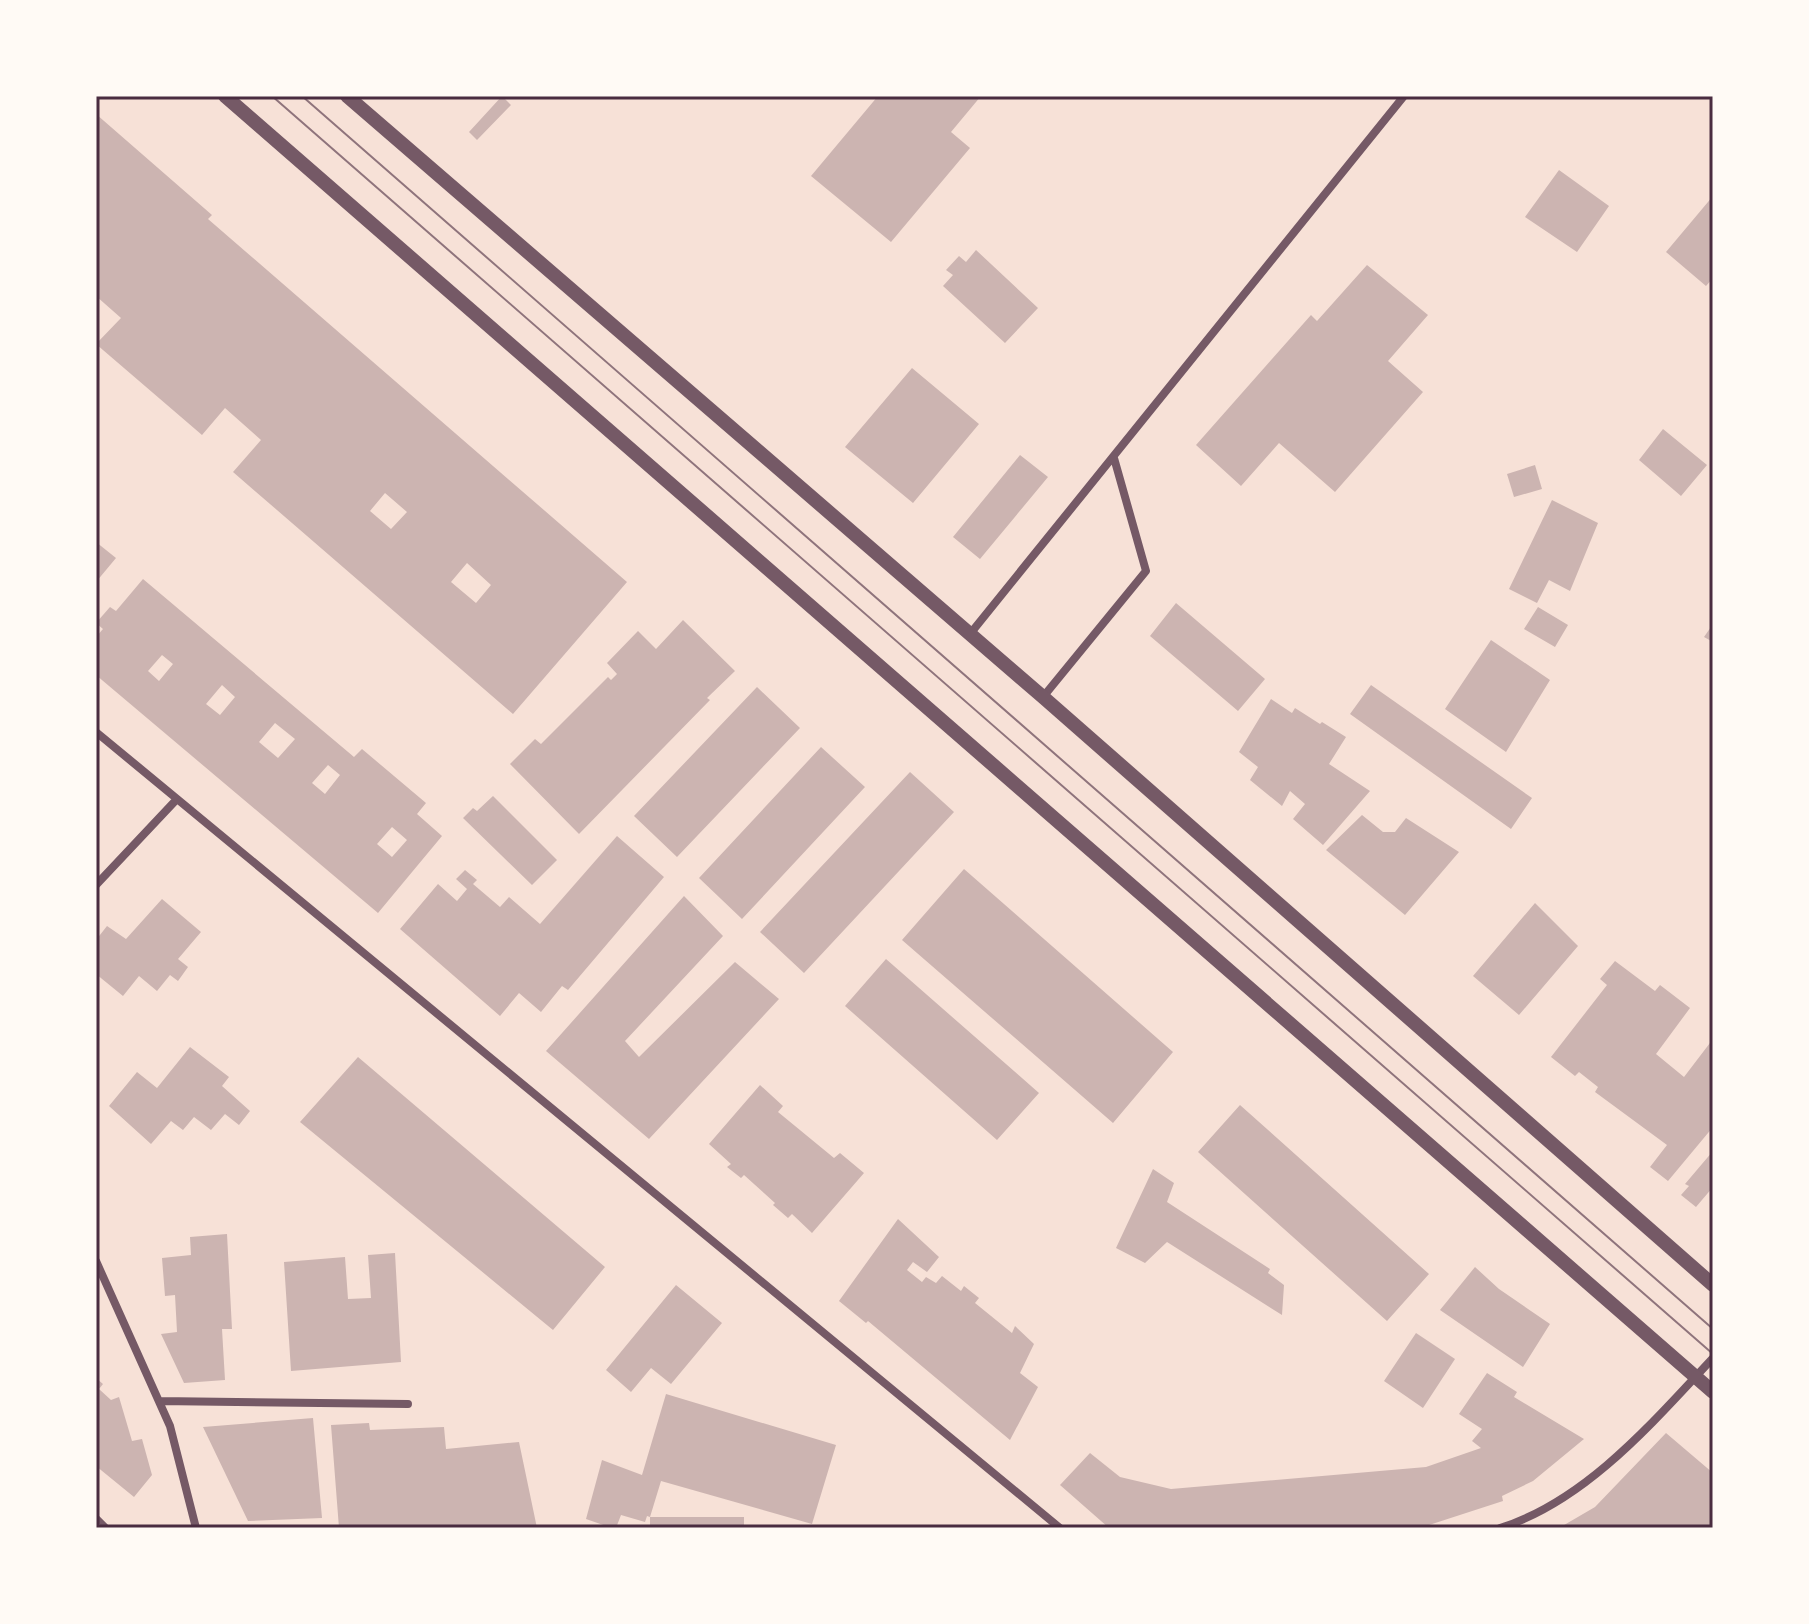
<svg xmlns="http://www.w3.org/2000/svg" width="1809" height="1624" viewBox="0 0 1809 1624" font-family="'Golos Text',sans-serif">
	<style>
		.building { fill: #ccb4b1; fill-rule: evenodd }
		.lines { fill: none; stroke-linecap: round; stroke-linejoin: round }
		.service { stroke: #755966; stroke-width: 6 }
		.minor { stroke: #755966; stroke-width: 8 }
		.tertiary { stroke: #755966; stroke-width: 14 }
		.tram { stroke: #8f747c; stroke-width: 2 }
		.neatline { fill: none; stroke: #4a2c40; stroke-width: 3 }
	</style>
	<rect width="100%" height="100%" fill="#f7e1d7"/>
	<path class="building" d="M502 96 511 105 477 140 469 132Z
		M878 96H981L951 132 970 148 891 242 811 176Z
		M96 114 212 215 208 219 627 582 513 714 233 472 261 440 225 408 202 435 96 344 121 318 96 296ZM385 493 407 512 391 529 370 511ZM467 563 491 585 476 603 451 582Z
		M1559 170 1609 206 1577 252 1525 217Z
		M1713 196V278L1706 286 1666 252Z
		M976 250 1038 308 1005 343 943 286 953 275 946 270 959 256 966 262Z
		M1367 265 1428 315 1388 361 1423 392 1335 492 1279 443 1241 486 1196 445 1311 315 1317 321Z
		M912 368 979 424 913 503 845 447Z
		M1663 429 1707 465 1681 496 1639 460Z
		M1020 455 1048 477 980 559 953 537Z
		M1535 465 1542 489 1514 497 1507 474Z
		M1552 500 1598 523 1570 591 1549 580 1537 603 1509 589Z
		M96 542 116 558 96 582Z
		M143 579 354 757 362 749 426 803 417 814 442 836 378 913 96 675V637L103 629 96 623 110 607 116 611ZM162 655 173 664 159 681 148 671ZM222 685 235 697 220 715 206 704ZM275 723 295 739 278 758 259 742ZM328 765 340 775 325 794 312 783ZM392 827 407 840 392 857 377 844Z
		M1176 603 1265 679 1238 711 1150 636Z
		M1538 607 1568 625 1555 647 1524 629Z
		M683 620 735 671 707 698 710 700 579 834 510 764 535 739 541 744 608 677 611 680 617 674 607 663 638 631 656 649Z
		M1713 624V642L1704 637Z
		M1491 640 1550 680 1506 752 1445 709Z
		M1371 685 1532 798 1511 829 1350 714Z
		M757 687 800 728 677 857 634 816Z
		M1271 699 1292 713 1295 708 1320 724 1322 722 1346 737 1329 764 1370 791 1323 845 1293 819 1305 804 1290 791 1282 806 1250 780 1258 767 1239 752Z
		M821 747 865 787 742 919 699 878Z
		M910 772 954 812 804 973 760 932Z
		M493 796 557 860 532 885 463 818 473 808 477 811Z
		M1362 815 1383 832H1395L1406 818 1459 852 1405 915 1326 850Z
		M617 836 664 877 568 990 562 986 541 1012 519 993 500 1016 400 929 438 884 457 901 467 889 456 879 465 870 477 880 473 884 500 907 509 897 540 924Z
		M964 869 1173 1052 1113 1123 902 940Z
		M684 896 723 936 625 1041 639 1057 735 962 779 999 649 1139 546 1051Z
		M162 899 201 932 178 959 188 967 178 981 170 975 157 991 139 976 123 996 96 974V940L107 926 126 939Z
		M1535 903 1578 946 1519 1015 1473 976Z
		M886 959 1039 1093 997 1140 845 1006Z
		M1615 961 1655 991 1660 985 1690 1008 1656 1054 1684 1077 1713 1039V1127L1668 1181 1650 1167 1667 1145 1595 1092 1598 1087 1579 1072 1575 1076 1551 1057 1607 985 1600 979Z
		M190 1047 229 1077 222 1086 250 1111 239 1125 225 1114 211 1130 194 1117 183 1130 171 1121 151 1144 109 1106 137 1072 157 1088Z
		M358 1057 605 1267 553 1330 300 1122Z
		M760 1085 783 1106 778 1112 834 1158 840 1153 864 1173 812 1233 792 1214 788 1218 773 1205 775 1203 744 1175 741 1178 727 1167 731 1164 709 1144Z
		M1240 1105 1429 1274 1387 1321 1198 1152Z
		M1713 1151V1187L1696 1207 1681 1195 1689 1186 1685 1184Z
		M1153 1169 1174 1183 1167 1202 1270 1269 1268 1273 1284 1285 1282 1315 1167 1242 1145 1263 1116 1248Z
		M898 1219 939 1257 927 1272 913 1262 907 1270 922 1282 926 1277 936 1283 942 1276 961 1291 964 1286 979 1298 975 1303 1012 1333 1015 1326 1034 1344 1020 1373 1038 1387 1010 1440 868 1321 866 1323 839 1301Z
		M227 1234 232 1329H222L225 1380 184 1383 161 1334 177 1332 175 1295 165 1296 162 1258 191 1255 190 1237Z
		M395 1253 401 1362 291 1371 284 1262 345 1257 348 1299 371 1298 368 1255Z
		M1475 1267 1499 1289 1550 1324 1523 1367 1440 1310Z
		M676 1285 722 1323 671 1384 651 1368 631 1392 606 1370Z
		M1416 1333 1455 1359 1423 1408 1384 1381Z
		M1487 1373 1517 1392 1514 1397 1584 1439 1533 1481 1502 1496 1503 1501 1426 1526 1380 1528H1109L1060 1485 1090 1453 1120 1477 1171 1489 1426 1467 1481 1448 1472 1441 1482 1429 1459 1414Z
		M96 1378 103 1384 99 1389 111 1400 119 1397 132 1441 142 1439 152 1475 134 1497 96 1466Z
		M666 1394 836 1445 812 1524 661 1481 650 1517 647 1516 645 1522 621 1515 616 1528H612L586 1519 602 1460 642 1475Z
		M313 1418 322 1518 248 1521 203 1427Z
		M369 1423 370 1430 444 1427 446 1449 519 1442 537 1528H339L331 1425Z
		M1666 1433 1713 1473V1528H1559L1595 1507Z
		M650 1517H744V1528H650Z"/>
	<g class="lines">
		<path class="service" d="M96 1517 107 1528"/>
		<path class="minor" d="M970 634 1404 96
			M1043 697 1146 571 1114 458
			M96 732 1060 1528
			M96 885 177 799
			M96 1261 170 1426 196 1528
			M159 1401 408 1404
			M1500 1528C1586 1501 1653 1422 1713 1358"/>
		<path class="tertiary" d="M225 96 1713 1392
			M347 96 1043 697 1713 1285"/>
		<path class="tram" d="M272 96 1713 1354
			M302 96 1713 1329"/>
	</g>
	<rect width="1809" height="1624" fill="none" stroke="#fffaf5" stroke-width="196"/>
	<rect x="98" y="98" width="1613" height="1428" class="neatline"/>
</svg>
